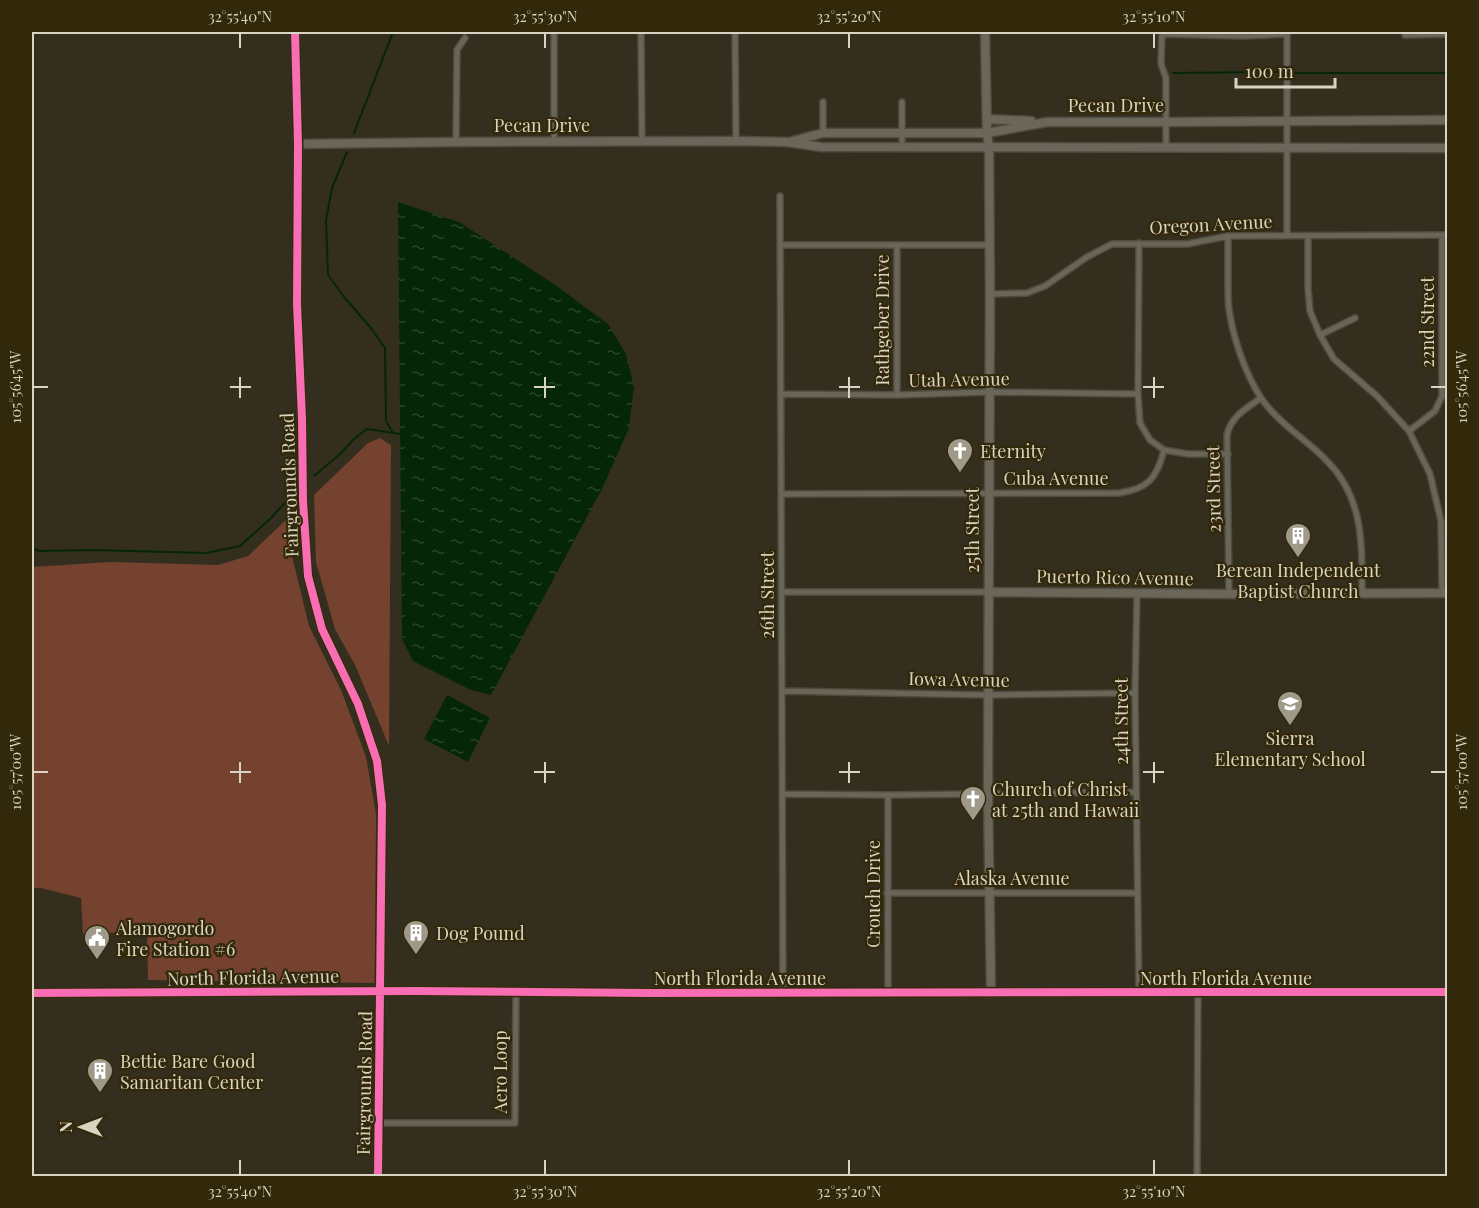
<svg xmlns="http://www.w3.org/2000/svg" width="1479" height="1208" viewBox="0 0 1479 1208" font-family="'Playfair Display',serif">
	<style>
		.green { fill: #764230 }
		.water { fill: url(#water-ripples) }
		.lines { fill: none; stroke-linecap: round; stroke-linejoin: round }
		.stream { stroke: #052607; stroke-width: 2 }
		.street-casing { stroke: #4f4b3e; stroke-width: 8 }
		.secondary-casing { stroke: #4f4b3e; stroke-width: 11 }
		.street { stroke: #696559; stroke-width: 5 }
		.secondary { stroke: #6b655a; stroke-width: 8 }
		.cycleway-casing { stroke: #32280a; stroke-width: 11 }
		.cycleway { stroke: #f96db3; stroke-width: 8 }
		.ticks { fill: none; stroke: #d9d3c2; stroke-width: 2 }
		.labels { text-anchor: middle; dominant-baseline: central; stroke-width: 4.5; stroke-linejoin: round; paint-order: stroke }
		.street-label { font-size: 18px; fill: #d9d3c2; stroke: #32280a }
		.poi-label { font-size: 18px; fill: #d9d3c2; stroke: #32280a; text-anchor: start }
		.neatline { fill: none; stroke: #d9d3c2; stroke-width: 2 }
		.ticks-label { font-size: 15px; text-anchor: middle; fill: #d9d3c2 }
	</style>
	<defs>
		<pattern id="water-ripples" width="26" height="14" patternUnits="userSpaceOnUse" patternTransform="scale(1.5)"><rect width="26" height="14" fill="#052607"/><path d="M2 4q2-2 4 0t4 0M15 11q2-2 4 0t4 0" fill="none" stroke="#29452a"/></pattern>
	</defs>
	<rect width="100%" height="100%" fill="#332e1e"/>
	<path class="green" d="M380 438 391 445 389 746 356 667 335 629 316 562 314 495 368 443Z
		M289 517 292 556 309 626 341 690 366 757 376 814 375 983 148 980 147 931 83 934 81 898 41 888H32V567L111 562 218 565 248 556Z"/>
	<path class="water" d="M398 202 459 222 554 284 608 324 626 354 634 387 629 428 602 489 491 695 471 690 413 661 402 639Z
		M447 695 490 718 468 762 424 739Z"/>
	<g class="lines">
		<path class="stream" d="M1173 73 1282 72
			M1292 73H1448
			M354 133 393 32
			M347 152 332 188 326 220 328 275 345 298 370 327 385 348 386 421 393 433
			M314 476 340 454 355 438 367 429 401 434
			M32 548 39 551 94 550 206 553 240 546 270 519 291 496"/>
		<defs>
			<path id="street" d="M554 32V141
				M641 32 642 142
				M735 32 736 141
				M1287 32V235
				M1162 34 1243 36 1287 34
				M1162 34 1161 64 1166 78V148
				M1405 35 1448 34
				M902 102V148
				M823 133V102
				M456 142 457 50 465 38
				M780 196C781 462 782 727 783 993
				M1228 236C1228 252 1228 269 1228 286 1228 293 1228 301 1229 309 1233 338 1245 373 1261 398 1279 424 1306 439 1327 461 1364 498 1362 545 1362 593
				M1308 236V288L1310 311 1320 335 1334 359 1377 396 1409 431 1430 474 1441 521 1442 593
				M1139 243 1138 394 1140 423 1150 440 1164 450 1188 454H1228
				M780 245H990
				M990 294 1027 293 1045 286 1087 257 1112 244H1187L1228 236 1448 235
				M1320 335 1355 318
				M781 394 897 395 990 392 1138 394
				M897 395V245
				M1409 431 1435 411 1442 396V235
				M781 494 1119 493C1148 489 1157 478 1164 450
				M783 592H988
				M1137 594 1135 693 1139 992
				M1229 594 1227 435C1231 416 1247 408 1261 398
				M782 691 988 695 1135 693
				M783 794 888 795 1136 792
				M888 795V993
				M887 893H1137
				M379 1123H515L516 993
				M1197 1176 1198 992"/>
			<path id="secondary" d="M295 32 298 144 297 304 302 419 303 501 308 576 322 629 358 704 377 761 382 805 378 1176
				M985 32 987 133 989 148 990 294 988 794 991 993
				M987 119 1031 121
				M793 141 823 133H987L1047 122H1167L1448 120
				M298 144 456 142 736 141 787 142 821 147 1448 148
				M988 592 1229 594 1448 593
				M32 993 416 991 649 993 1210 992H1448"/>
		</defs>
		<use href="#street" class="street-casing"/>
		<use href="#secondary" class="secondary-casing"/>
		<use href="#street" class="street"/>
		<use href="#secondary" class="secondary"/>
		<defs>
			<path id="cycleway" d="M295 32 298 144 297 304 302 419 303 501 308 576 322 629 358 704 377 761 382 805 378 1176
				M32 993 416 991 649 993 1210 992H1448"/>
		</defs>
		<use href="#cycleway" class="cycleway-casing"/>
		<use href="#cycleway" class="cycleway"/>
	</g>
	<path class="ticks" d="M240 33V48M545 33V48M849 33V48M1154 33V48M240 377V398M545 377V398M849 377V398M1154 377V398M33 387H48M230 387H251M534 387H555M839 387H860M1143 387H1164M1431 387H1446M240 762V783M545 762V783M849 762V783M1154 762V783M33 772H48M230 772H251M534 772H555M839 772H860M1143 772H1164M1431 772H1446M240 1160V1175M545 1160V1175M849 1160V1175M1154 1160V1175"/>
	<defs>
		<symbol id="church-pin" viewBox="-11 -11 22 30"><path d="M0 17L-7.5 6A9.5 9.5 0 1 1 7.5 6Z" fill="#9f9989" stroke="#32280a"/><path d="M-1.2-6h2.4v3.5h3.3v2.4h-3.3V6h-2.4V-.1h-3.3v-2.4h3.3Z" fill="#fff"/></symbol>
		<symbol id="building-pin" viewBox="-11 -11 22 30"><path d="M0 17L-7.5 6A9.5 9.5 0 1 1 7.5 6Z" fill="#9f9989" stroke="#32280a"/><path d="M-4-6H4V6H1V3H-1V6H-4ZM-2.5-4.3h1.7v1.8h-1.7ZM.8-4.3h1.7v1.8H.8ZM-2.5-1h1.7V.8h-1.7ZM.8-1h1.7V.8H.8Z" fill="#fff"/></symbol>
		<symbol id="school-pin" viewBox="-11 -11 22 30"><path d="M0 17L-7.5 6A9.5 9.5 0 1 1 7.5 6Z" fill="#9f9989" stroke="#32280a"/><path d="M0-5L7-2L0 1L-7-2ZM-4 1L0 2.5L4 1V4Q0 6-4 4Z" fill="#fff"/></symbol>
		<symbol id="civic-pin" viewBox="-11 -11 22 30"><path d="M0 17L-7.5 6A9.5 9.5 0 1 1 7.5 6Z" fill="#9f9989" stroke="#32280a"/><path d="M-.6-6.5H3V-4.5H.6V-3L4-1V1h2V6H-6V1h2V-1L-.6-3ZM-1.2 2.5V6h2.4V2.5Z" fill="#fff"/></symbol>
	</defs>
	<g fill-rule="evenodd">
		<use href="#church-pin" x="945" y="436" width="30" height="40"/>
		<use href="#building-pin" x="1283" y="521" width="30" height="40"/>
		<use href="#school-pin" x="1275" y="689" width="30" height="40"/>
		<use href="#church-pin" x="958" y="784" width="30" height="40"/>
		<use href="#building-pin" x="401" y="918" width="30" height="40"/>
		<use href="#civic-pin" x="82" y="923" width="30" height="40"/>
		<use href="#building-pin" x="85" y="1056" width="30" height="40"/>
	</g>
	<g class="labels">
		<g class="street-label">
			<text x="1116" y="105">Pecan Drive</text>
			<text x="542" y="125">Pecan Drive</text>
			<text transform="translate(1211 224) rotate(-3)">Oregon Avenue</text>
			<text transform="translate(882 320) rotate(-90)">Rathgeber Drive</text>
			<text transform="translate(1427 322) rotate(-90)">22nd Street</text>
			<text transform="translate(959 379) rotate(-1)">Utah Avenue</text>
			<text x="1056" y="478">Cuba Avenue</text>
			<text transform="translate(289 485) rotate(-92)">Fairgrounds Road</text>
			<text transform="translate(1213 489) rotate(-91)">23rd Street</text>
			<text transform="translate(972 530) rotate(-90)">25th Street</text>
			<text transform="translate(1115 577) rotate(1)">Puerto Rico Avenue</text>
			<text transform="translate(767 595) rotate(-90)">26th Street</text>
			<text transform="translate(959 679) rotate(1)">Iowa Avenue</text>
			<text transform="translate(1121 721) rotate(-90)">24th Street</text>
			<text x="1012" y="878">Alaska Avenue</text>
			<text transform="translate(873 894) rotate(-90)">Crouch Drive</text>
			<text transform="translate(253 977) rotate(-1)">North Florida Avenue</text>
			<text x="740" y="978">North Florida Avenue</text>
			<text x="1226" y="978">North Florida Avenue</text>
			<text transform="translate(500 1072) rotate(-90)">Aero Loop</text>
			<text transform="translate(364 1083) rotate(-89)">Fairgrounds Road</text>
		</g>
		<g class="poi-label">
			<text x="980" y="451">Eternity</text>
			<text x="1298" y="570" text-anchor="middle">Berean Independent<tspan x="1298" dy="21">Baptist Church</tspan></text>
			<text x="1290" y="738" text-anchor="middle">Sierra<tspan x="1290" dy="21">Elementary School</tspan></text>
			<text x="992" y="789">Church of Christ<tspan x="992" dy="21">at 25th and Hawaii</tspan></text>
			<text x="116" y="928">Alamogordo<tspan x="116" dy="21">Fire Station #6</tspan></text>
			<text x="436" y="933">Dog Pound</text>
			<text x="120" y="1061">Bettie Bare Good<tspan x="120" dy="21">Samaritan Center</tspan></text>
		</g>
	</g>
	<rect width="1479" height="1208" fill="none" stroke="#32280a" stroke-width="66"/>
	<g transform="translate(81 1127) rotate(270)" stroke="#32280a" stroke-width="4.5" paint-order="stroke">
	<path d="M0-4.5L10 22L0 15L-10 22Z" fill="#d9d3c2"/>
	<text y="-9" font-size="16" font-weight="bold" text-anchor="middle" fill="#d9d3c2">N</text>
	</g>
	<path d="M1236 78v9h99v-9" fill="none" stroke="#d9d3c2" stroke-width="3"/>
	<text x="1245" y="78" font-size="18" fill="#d9d3c2" stroke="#32280a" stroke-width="4.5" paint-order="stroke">100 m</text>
	<rect x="33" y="33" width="1413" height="1142" class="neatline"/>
	<g class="ticks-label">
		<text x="240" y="22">32°55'40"N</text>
		<text x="545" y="22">32°55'30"N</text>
		<text x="849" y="22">32°55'20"N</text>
		<text x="1154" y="22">32°55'10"N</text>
		<text transform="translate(1462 387) rotate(-90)" y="5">105°56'45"W</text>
		<text transform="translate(16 387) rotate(-90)" y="5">105°56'45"W</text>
		<text transform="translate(1462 772) rotate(-90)" y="5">105°57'00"W</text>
		<text transform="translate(16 772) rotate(-90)" y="5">105°57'00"W</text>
		<text x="240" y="1197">32°55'40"N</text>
		<text x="545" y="1197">32°55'30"N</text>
		<text x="849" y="1197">32°55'20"N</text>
		<text x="1154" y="1197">32°55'10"N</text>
	</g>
</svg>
